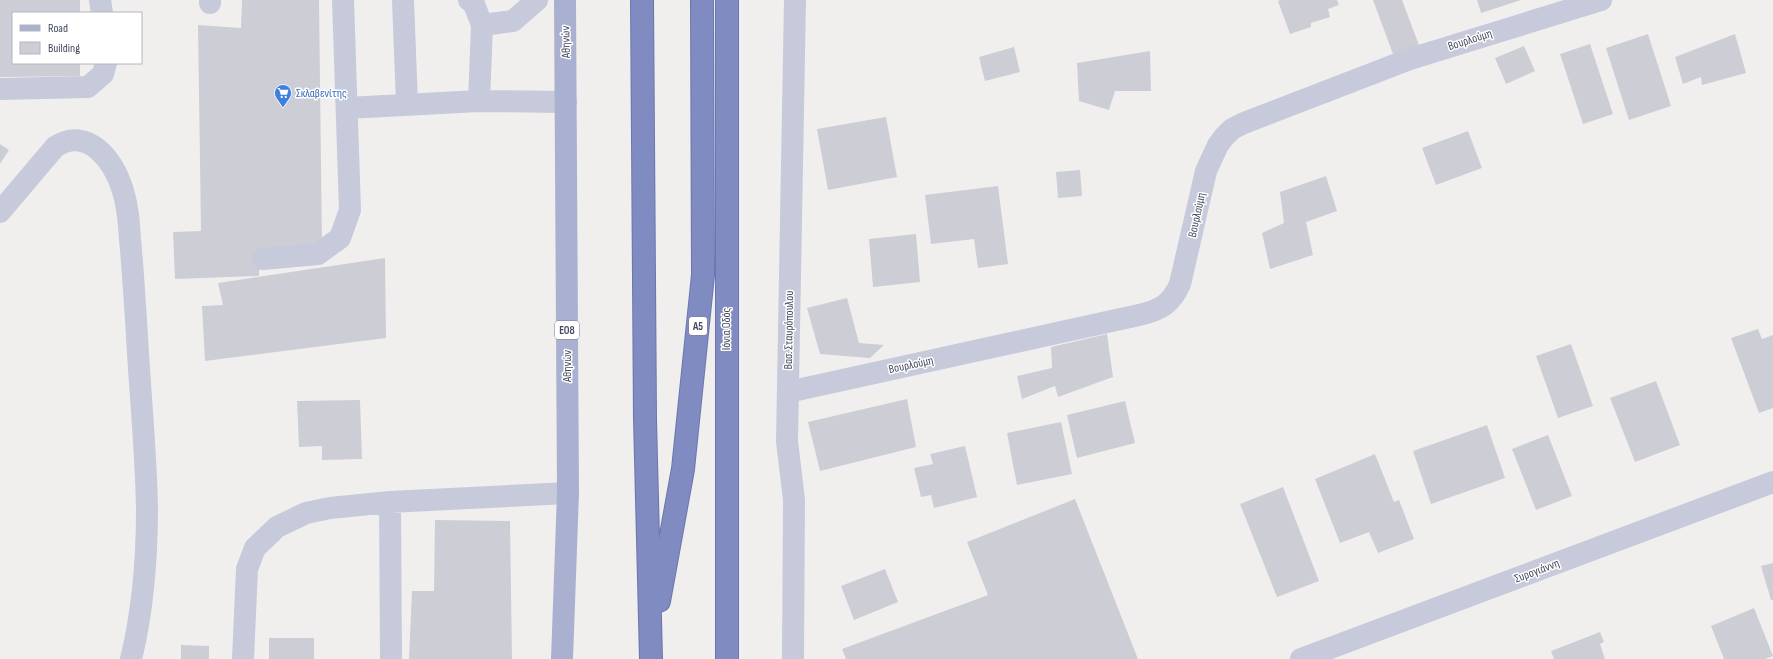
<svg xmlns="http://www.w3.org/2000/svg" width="1773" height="659" viewBox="0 0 1773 659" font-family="'Sofia Sans Condensed',sans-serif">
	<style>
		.building { fill: #cdcdd6 }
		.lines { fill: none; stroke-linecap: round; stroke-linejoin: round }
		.highway-casing { stroke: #6b76ae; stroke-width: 24 }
		.minor { stroke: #c6cada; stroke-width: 22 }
		.major { stroke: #aab1d0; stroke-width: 22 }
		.highway { stroke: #808bc2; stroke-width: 22 }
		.labels { text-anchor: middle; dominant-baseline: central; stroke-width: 3; stroke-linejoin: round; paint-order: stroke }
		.shield { fill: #fff; stroke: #7c808e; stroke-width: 1 }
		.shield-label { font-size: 11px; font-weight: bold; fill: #44495d }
		.street-label { font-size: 12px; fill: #44495d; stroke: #fff }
		.shop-label { font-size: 12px; fill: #366cbe; stroke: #fff; text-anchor: start }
	</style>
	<rect width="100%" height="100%" fill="#f1efee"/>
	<path class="building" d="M0 0H80V13H13V63H80V76L0 77Z
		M242 0H319L322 246 259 253V276L175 279 173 232 201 231 198 25 241 28Z
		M1280 0H1337L1339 5 1328 9 1330 17 1311 23V27L1290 34 1278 1Z
		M1373 0H1402L1419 45 1393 54Z
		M1477 0H1521L1481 13Z
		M1648 34 1671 106 1629 120 1606 48Z
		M1735 34 1746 73 1702 85 1701 77 1683 84 1675 57Z
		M1590 44 1613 114 1583 124 1560 54Z
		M1524 46 1535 71 1506 84 1495 58Z
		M1014 47 1020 72 985 81 979 57Z
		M1150 51 1151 91H1115L1109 110 1079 101 1077 63Z
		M886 117 897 177 828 190 817 129Z
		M1468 131 1482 168 1436 185 1422 148Z
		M0 144 9 150 0 164Z
		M1080 170 1082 196 1058 198 1056 172Z
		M1326 176 1337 211 1306 222 1313 255 1270 269 1262 233 1284 223 1280 192Z
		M998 186 1008 264 978 268 974 239 931 244 925 195Z
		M916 234 920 282 873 287 869 239Z
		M385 258 386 338 205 361 202 306 223 305 218 283Z
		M847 298 859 343 884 345 870 358 820 354 807 308Z
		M1758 329 1762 339 1773 335V408L1759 413 1731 338Z
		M1107 334 1113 377 1058 397 1055 386 1022 399 1017 376 1052 368 1051 347Z
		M1571 344 1593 406 1558 418 1536 356Z
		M1656 381 1680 445 1635 462 1610 398Z
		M907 399 916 447 820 471 808 422Z
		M360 400 362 459 322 460V446L299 447 297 401Z
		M1125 401 1135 443 1077 458 1067 415Z
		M1061 422 1072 474 1017 485 1007 433Z
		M1487 425 1505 478 1431 504 1413 451Z
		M1548 435 1572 496 1536 510 1512 449Z
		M965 446 977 497 934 508 931 495 921 497 914 468 933 464 930 454Z
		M1375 454 1394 502 1399 500 1414 539 1378 553 1369 532 1340 543 1315 479Z
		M1283 487 1319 581 1277 597 1240 504Z
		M1075 499 1138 659H846L842 649 988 595 967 542Z
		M435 520 510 521 512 659H409L412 591H434Z
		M1773 563V600H1771L1761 566Z
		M885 569 898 602 854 620 841 586Z
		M1754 608 1773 656 1765 659H1724L1711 626Z
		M1600 632 1604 642 1600 644 1605 659H1554L1551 651Z
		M269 638H314V659H269Z
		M181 645 209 646V659H181Z"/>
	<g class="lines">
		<defs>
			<path id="highway" d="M642 0 645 419 651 659
				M659 601 683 469 703 275 702 0
				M727 659V0"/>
		</defs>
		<use href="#highway" class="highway-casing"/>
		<path class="minor" d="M100 0 102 13
			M210 0V3
			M403 0 407 104
			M469 0 474 4 482 25 479 101
			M482 25 513 21 537 0
			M0 89 88 87 103 74 106 63
			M347 108 479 101 566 102
			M0 212 55 147C88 125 114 161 123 191 128 207 129 223 130 239 133 271 135 304 137 336 140 393 146 451 147 509 147 558 143 610 131 659
			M263 259 318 254 340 238 350 210 343 0
			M788 392 1139 315C1161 310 1171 304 1180 284L1206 171 1218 145 1224 137 1232 129 1244 123 1410 59 1601 0
			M390 502 391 659
			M243 659 247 569 255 548 277 527 306 513 330 508 390 502 568 493
			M793 659 794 500 787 441 795 0
			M1301 659 1773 482"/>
		<path class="major" d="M562 659 568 493 565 0"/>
		<use href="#highway" class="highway"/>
	</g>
	<defs>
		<symbol id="supermarket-pin" viewBox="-11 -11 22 30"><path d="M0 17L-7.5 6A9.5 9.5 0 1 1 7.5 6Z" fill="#3f7fe0" stroke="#fff"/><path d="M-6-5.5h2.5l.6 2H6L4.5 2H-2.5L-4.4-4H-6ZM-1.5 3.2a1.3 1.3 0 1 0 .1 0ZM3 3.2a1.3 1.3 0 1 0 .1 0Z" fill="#fff"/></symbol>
	</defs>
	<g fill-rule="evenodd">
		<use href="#supermarket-pin" x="273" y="83" width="20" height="27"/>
	</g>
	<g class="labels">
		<g class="shield">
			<rect x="689" y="317" width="18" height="18" rx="3"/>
			<rect x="555" y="321" width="24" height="18" rx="3"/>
		</g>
		<g class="shield-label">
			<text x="698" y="326">Α5</text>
			<text x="567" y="330">ΕΟ8</text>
		</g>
		<g class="street-label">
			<text transform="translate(1470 40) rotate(-18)">Βουρλούμη</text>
			<text transform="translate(566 42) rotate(-91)">Αθηνών</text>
			<text transform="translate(1197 215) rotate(-78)">Βουρλούμη</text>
			<text transform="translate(726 329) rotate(-90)">Ιόνια Οδός</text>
			<text transform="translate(789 330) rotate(-89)">Βασ. Σταυρόπουλου</text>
			<text transform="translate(911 365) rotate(-12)">Βουρλούμη</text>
			<text transform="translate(567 366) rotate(-90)">Αθηνών</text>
			<text transform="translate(1537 571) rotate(-21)">Συρογιάννη</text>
		</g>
		<g class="shop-label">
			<text x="296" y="93">Σκλαβενίτης</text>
		</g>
	</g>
	<rect x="12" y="12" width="130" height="52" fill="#ffffff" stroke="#b4b6be"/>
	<rect x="20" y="25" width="20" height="6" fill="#aab1d0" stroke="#b4b6be"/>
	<text x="48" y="32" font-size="12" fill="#44495d">Road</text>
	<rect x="20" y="42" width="20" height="12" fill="#cdcdd6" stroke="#b4b6be"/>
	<text x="48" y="52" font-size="12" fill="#44495d">Building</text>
</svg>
